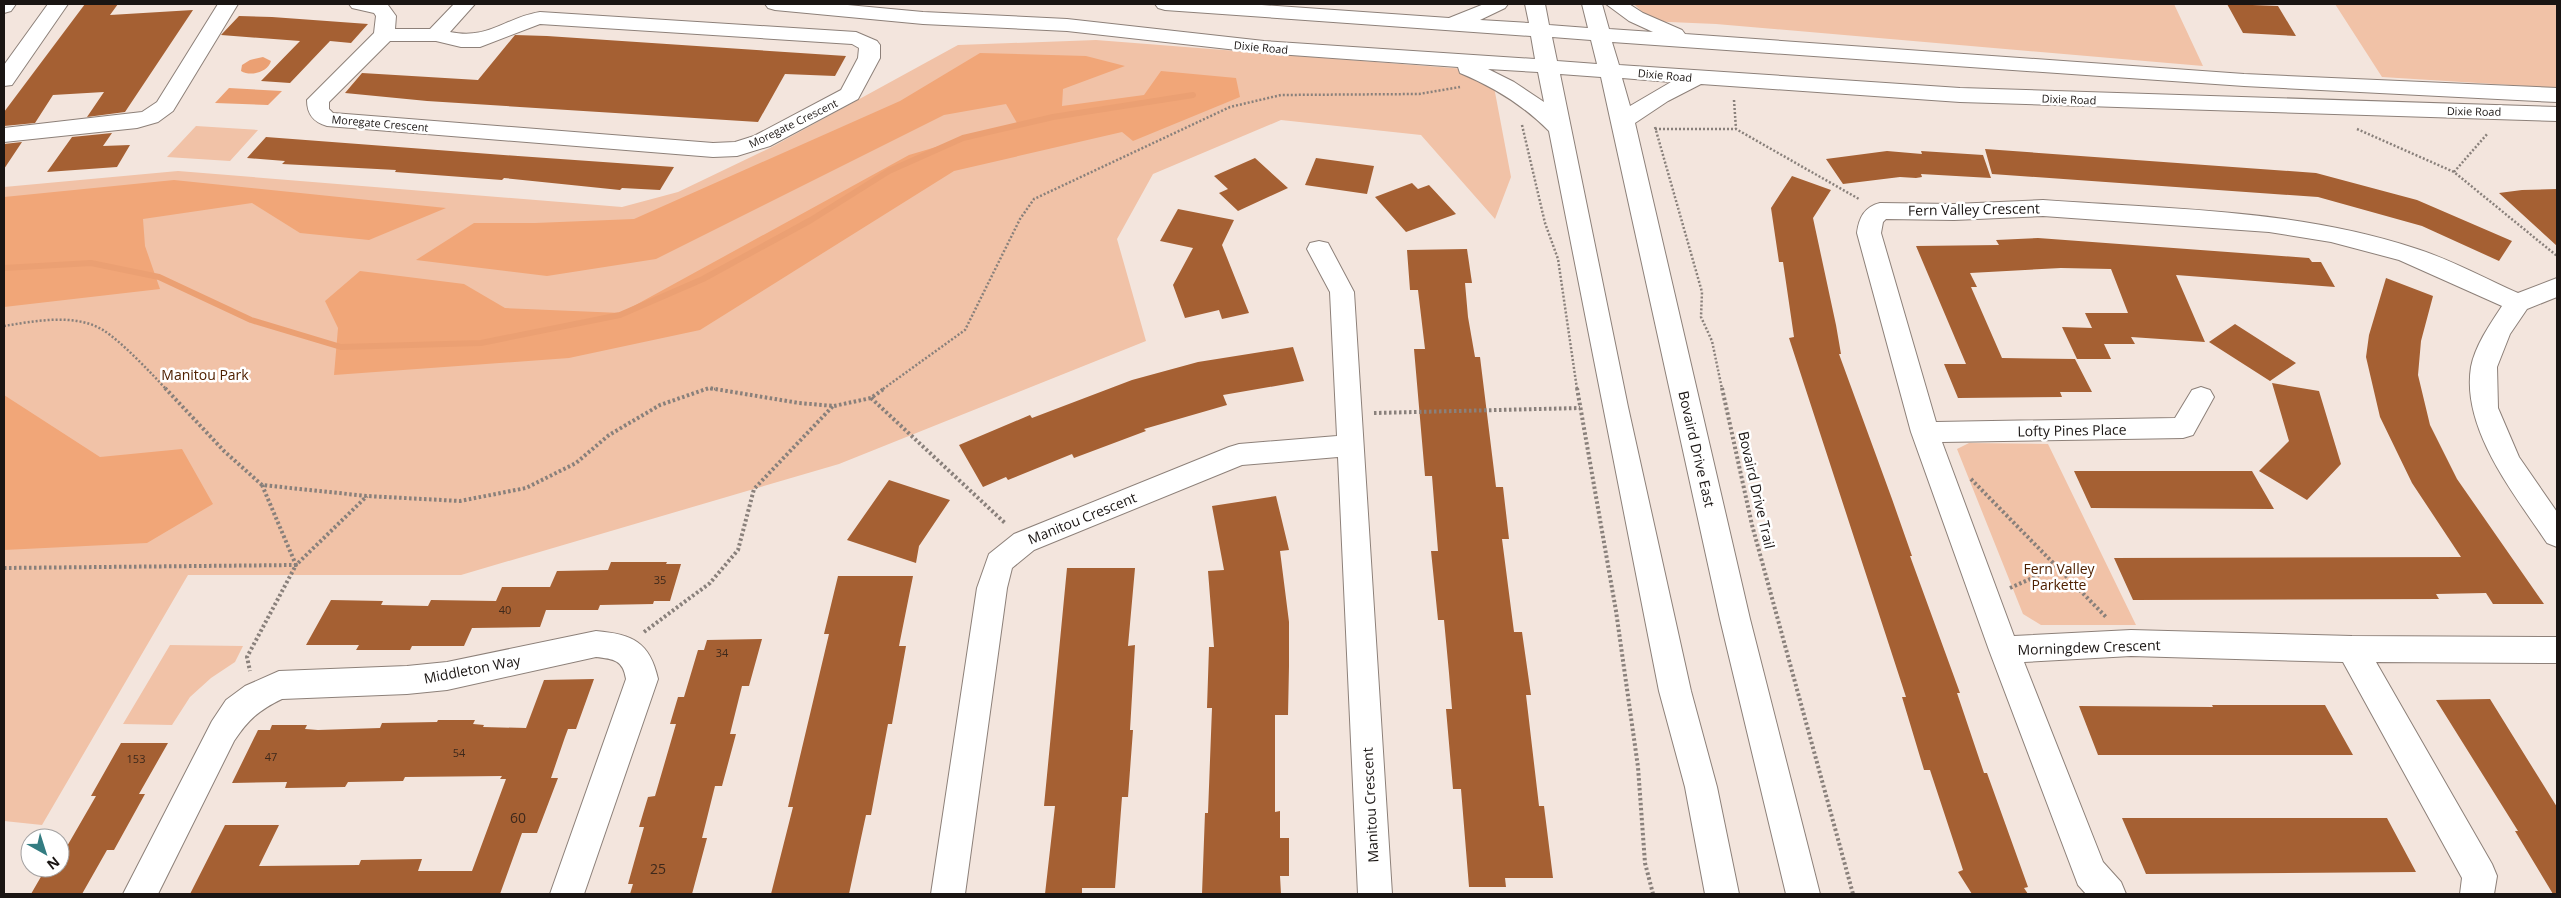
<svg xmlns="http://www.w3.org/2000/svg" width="2561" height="898" viewBox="0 0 2561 898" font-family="'Open Sans',sans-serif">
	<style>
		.green { fill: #f1c2a7 }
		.forest { fill: #f1a678 }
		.water { fill: #eba073 }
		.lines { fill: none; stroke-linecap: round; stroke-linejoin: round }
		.stream { stroke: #eba073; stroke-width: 6 }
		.building { fill: #a56033 }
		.street-casing { stroke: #8d8079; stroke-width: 2 }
		.secondary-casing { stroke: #8d8079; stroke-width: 2 }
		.path-far1 { stroke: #89807b; stroke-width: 2.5; stroke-dasharray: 2 2; stroke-linecap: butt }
		.path { stroke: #89807b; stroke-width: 4; stroke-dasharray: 2.5 2.5; stroke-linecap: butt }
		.street { fill: #fff; fill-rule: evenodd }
		.secondary { fill: #fff; fill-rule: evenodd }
		.labels { text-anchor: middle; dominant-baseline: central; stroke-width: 5; stroke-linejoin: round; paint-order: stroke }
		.far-street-label { font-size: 11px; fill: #1a1513; stroke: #fff }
		.number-label { font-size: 11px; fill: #3d281b }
		.street-label { font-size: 14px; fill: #1a1513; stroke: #fff }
		.park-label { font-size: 14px; fill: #4f2000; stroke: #fff }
		.near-number-label { font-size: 14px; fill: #3d281b }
	</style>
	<rect width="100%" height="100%" fill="#f3e5dd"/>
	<path class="green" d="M1634 4H2174L2203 66 1716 24 1646 21V16Z
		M2335 4H2557V88L2382 77Z
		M1096 40 1491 71 1511 177 1495 219 1421 135 1281 120 1153 174 1117 239 1146 341 839 464 461 575H188L42 825 4 821V187L178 171 622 207 678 192 770 148 958 45Z
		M196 126 258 130 230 161 167 157Z
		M1969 443 2048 444 2136 625H2041L2023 614 1957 449Z
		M170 645 243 646 235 662 211 678 190 697 172 725 123 724Z"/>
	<path class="forest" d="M980 53 1086 56 1125 66 1063 89 1062 106 1144 95 1161 71 1236 78 1240 97 1133 141 1122 132 954 171 700 330 569 358 334 375 338 328 325 301 360 271 464 284 505 308 621 313 909 155 1017 123 1006 104 944 115 656 259 547 276 416 260 474 223H535L634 219 900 101Z
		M174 180 446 208 369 240 300 233 252 203 143 219 145 246 160 289 4 307V197Z
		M4 395 100 457 182 449 213 504 147 543 4 550Z"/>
	<path class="water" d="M263 57 271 61C268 72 251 77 241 71L242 65 250 60Z
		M229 88 282 91 268 105 215 103Z"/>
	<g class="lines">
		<path class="stream" d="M4 268 91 263 159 277 251 320 341 347 481 343 620 315 703 279 811 220 889 171 963 138 1053 117 1193 95"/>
	</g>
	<path class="building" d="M85 4H118L110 15 193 10 125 112 87 117 104 92 53 95 35 123 4 126V112Z
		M2227 4 2278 6 2296 36 2243 33Z
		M239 16 272 17 368 24 351 43 330 41 290 83 261 81 300 41 221 35Z
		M515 35 547 36 846 56 835 76 785 74 758 122 427 101 345 93 362 73 478 80Z
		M112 133 103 146 130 145 117 167 47 172 72 137Z
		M266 137 518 156 674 167 660 190 622 188 620 190 504 178 502 180 395 172 396 170 282 164 285 161 247 158Z
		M22 142 4 169V144Z
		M1985 149 2316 173 2417 200 2512 241 2499 261 2422 226 2318 197 1992 174Z
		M1887 151 1922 154 1921 151 1983 155 1991 178 1921 174 1922 177 1916 178 1900 177 1843 184 1826 159Z
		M1255 158 1288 188 1238 211 1219 193 1228 189 1214 176Z
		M1316 158 1374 166 1367 194 1305 185Z
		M1792 176 1831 190 1813 218 1836 325 1841 354H1839L1892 499 1912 556H1910L1960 693H1957L1984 773H1987L2028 887 2024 888 2028 894H1972L1958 872 1963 870 1930 770H1924L1902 697H1906L1789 338 1794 337 1783 262H1779L1771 208Z
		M1412 183 1418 189 1429 185 1456 214 1406 232 1375 197Z
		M2557 189V246L2499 193 2522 190Z
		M1178 209 1234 220 1222 245 1249 313 1222 319 1219 310 1185 318 1173 285 1193 248 1160 241Z
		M2038 238 2309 258 2312 262H2321L2335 287 2176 275 2205 342 2131 337 2135 344H2104L2111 359H2077L2062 327 2092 328 2085 313H2128L2111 269 2061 268 1970 273 1977 287H1971L2002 358 2075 359 2092 392H2060L2062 397 1958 398 1944 364H1966L1916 246 1999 245 1996 240Z
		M1467 249 1472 283H1465L1468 317 1475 357H1480L1496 487H1503L1509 539H1502L1514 632H1522L1531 695H1526L1539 806H1544L1553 878H1505L1506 887H1469L1461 789H1453L1446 709H1452L1449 673 1444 620H1438L1431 551H1438L1432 476H1425L1414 349H1425L1418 290H1410L1407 250Z
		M2386 278 2433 296 2421 341 2418 375 2430 425 2457 479 2544 604H2493L2486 593 2436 594 2439 599 2133 600 2114 558 2461 557 2412 483 2380 417 2366 357 2369 335Z
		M2235 324 2296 363 2270 381 2209 342Z
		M1293 347 1304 381 1223 395 1227 405 1144 429 1146 431 1074 458 1072 454 1008 480 1006 477 983 487 959 445 1030 415 1032 418 1132 380 1198 362Z
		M2272 383 2319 391 2341 464 2307 500 2259 471 2289 441Z
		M2074 471H2252L2274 509 2091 508Z
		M889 480 950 500 919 546 916 563 847 540Z
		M1276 496 1289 550 1280 551 1289 622V666L1288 715H1275V812L1280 811V838H1289V876H1280L1281 894H1202L1205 813H1208L1212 708H1207L1209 647H1214L1208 571 1224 570 1212 506Z
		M611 562H667L666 564H681L670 601H654L653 604 600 605 598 610H546L540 627 472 628 464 646H412L410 650H356L359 645H306L331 600 383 601 381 605 428 606 431 600 496 601 502 587H550L557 571 608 570Z
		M1067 568H1135L1128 646 1135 645 1130 730H1133L1128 797H1122L1115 888H1082V894H1045L1055 806H1044Z
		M838 576H913L899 646H906L892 724H888L871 815H866L849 894H771L793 807H788L829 634H824Z
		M762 639 749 686H742L730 734H736L722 786H715L702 838H707L692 894H630L633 884H628L644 827H639L648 797 655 796 676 724H670L678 697H684L698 650H704L707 640Z
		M594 679 576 729H568L565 737 551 778H558L537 833H522L500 894H190L225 825H279L259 866 359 865 361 860 422 859 418 871H472L506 779H500L502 776 405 777 403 781 348 782 345 787 285 788 287 782 232 783 258 730H270L272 725H307L305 729 318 730 380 728 382 723 437 722 438 720H475L473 724 484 725 483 727 526 728 544 680Z
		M2490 699 2557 807V894H2553L2515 831H2518L2436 700Z
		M2212 705H2325L2353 755H2098L2079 706 2213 707Z
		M121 743H168L139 794H145L114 850H107L82 894H31L46 868H60V848H66L96 796H91Z
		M2122 818H2387L2416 872 2146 874Z"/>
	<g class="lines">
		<defs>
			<path id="street" d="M4 4H16L11 11 4 13Z
				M48 4H68L12 85 4 86V65Z
				M218 4H238L173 111 158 122 137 128 4 142V128L142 112 157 102Z
				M349 4 388 5 396 16 395 29H430L454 4H475L450 32C489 40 504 18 540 12L856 32 877 41 880 45V58L858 99 770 146 737 156 713 157 327 126C313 122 307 114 307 100L374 33 376 16 374 13 352 8ZM540 24 852 44 859 48 858 58 841 90 754 136 735 142 713 143 333 113 329 109V102L390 41H436L461 47H480Z
				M2043 200C2167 209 2295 209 2414 248 2450 259 2484 278 2518 293L2557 278V297L2527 309 2510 334 2497 367 2498 408 2519 457 2557 512V547L2547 543C2515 495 2461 429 2471 367 2475 346 2490 324 2502 306L2399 260 2331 242 2269 232 2043 216 1954 220 1886 219 1883 222 1881 233 1936 422 2175 418 2192 390 2201 387 2210 390 2214 397 2193 435 2183 438 1942 442 2014 636 2131 630 2352 636 2557 637V663L2376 662 2492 864 2497 876 2494 894H2460L2462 878 2343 662 2131 656 2024 662 2103 862 2121 882 2126 894H2086L2078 885 1989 650 1911 432 1857 233C1859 218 1864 207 1880 203L1954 204Z
				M1319 241 1328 243 1354 292 1392 894H1358L1338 457 1242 465 1034 550 1012 568 1007 588 965 894H931L977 588 989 554 1014 534 1229 447 1239 444 1337 436 1330 292 1307 249 1310 243Z
				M596 631C632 634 650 642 658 679L584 894H550L626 679C623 660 614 659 596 657L447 690 407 694 282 699C259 710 248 720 234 741L158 894H123L212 721 226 700 245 686 279 671 407 666 447 662Z"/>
			<path id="secondary" d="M765 4H837L923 12 1067 19 1264 41 1535 59 1531 36 1165 10 1158 8 1155 4H1248L1449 18 1484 4H1508L1505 8 1480 20 1529 23 1525 4H1545L1549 25 1588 28 1582 4H1602L1609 29 1653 32 1629 21 1606 4H1629L1643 13 1682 30 1685 34 2244 74 2557 88V102L2244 86 1612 42 1619 65 1960 88 2557 107V121L1960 102 1701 84 1668 101 1635 123 1750 619 1820 894H1786L1720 619 1601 77 1560 74 1628 407 1691 691 1717 787 1739 894H1705L1685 787 1659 691 1549 131C1523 105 1494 87 1460 73L1458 67 1264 53 1067 31 923 24 775 10 768 8ZM1552 37 1591 40 1597 64 1557 61ZM1488 69 1538 72 1544 102 1514 82ZM1622 78 1671 82 1630 106Z"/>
		</defs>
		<use href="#street" class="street-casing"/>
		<use href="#secondary" class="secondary-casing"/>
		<path class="path-far1" d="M1734 100 1736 129
			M1522 125 1545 223 1558 259 1577 389
			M1655 127 1702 292 1701 317 1712 341 1722 389
			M1655 129H1736L1859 199
			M2357 129 2454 172 2557 256
			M2454 172 2488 133
			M4 326C35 321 75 313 103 330 121 341 151 373 166 389
			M706 389H715
			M883 389 965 330 1020 219 1034 199 1230 107 1281 95 1419 94 1460 87"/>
		<path class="path" d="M165 388 224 451 262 485 367 496 460 501 526 488 576 463 609 435 660 405 709 388 799 403 834 406 871 398 885 388
			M1577 388 1616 611 1638 767 1645 863 1653 894
			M1722 388 1752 525 1853 894
			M871 398 1006 524
			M1374 413 1580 408
			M1971 479 2107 618
			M262 485 296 565 367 496
			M4 568 296 565 247 657 250 671
			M2010 588 2057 567
			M644 632 710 583 738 550 754 489 833 406"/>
		<use href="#street" class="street"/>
		<use href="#secondary" class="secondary"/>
	</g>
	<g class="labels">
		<g class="far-street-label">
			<text transform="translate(1261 47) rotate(5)">Dixie Road</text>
			<text transform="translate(1665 75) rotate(5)">Dixie Road</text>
			<text transform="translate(2069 99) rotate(2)">Dixie Road</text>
			<text transform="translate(2474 111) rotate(1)">Dixie Road</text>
			<text transform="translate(380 123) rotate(5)">Moregate Crescent</text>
			<text transform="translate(793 123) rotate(-26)">Moregate Crescent</text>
		</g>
		<g class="number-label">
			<text x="660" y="579">35</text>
			<text x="505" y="609">40</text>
			<text x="722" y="652">34</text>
			<text x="459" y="752">54</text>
			<text x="271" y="756">47</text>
			<text x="136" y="758">153</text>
		</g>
		<g class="street-label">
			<text transform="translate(1974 209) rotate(-1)">Fern Valley Crescent</text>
			<text transform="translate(2072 430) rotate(-1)">Lofty Pines Place</text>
			<text transform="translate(1697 449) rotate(77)">Bovaird Drive East</text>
			<text transform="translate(1757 490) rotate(77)">Bovaird Drive Trail</text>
			<text transform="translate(1082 518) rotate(-22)">Manitou Crescent</text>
			<text transform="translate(2089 647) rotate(-2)">Morningdew Crescent</text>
			<text transform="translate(472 669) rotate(-11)">Middleton Way</text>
			<text transform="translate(1370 805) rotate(-93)">Manitou Crescent</text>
		</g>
		<g class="park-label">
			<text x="205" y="374">Manitou Park</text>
			<text x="2059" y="568">Fern Valley<tspan x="2059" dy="16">Parkette</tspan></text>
		</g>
		<g class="near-number-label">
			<text x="518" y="817">60</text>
			<text x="658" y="868">25</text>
		</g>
	</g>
	<rect width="2561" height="898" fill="none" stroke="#1a1513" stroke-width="10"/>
	<g transform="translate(45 853) rotate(141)"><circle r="24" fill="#ffffff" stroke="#a3a1a1"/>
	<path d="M0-4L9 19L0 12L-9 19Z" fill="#337c81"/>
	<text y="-8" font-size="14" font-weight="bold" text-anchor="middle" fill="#1a1513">N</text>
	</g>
</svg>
